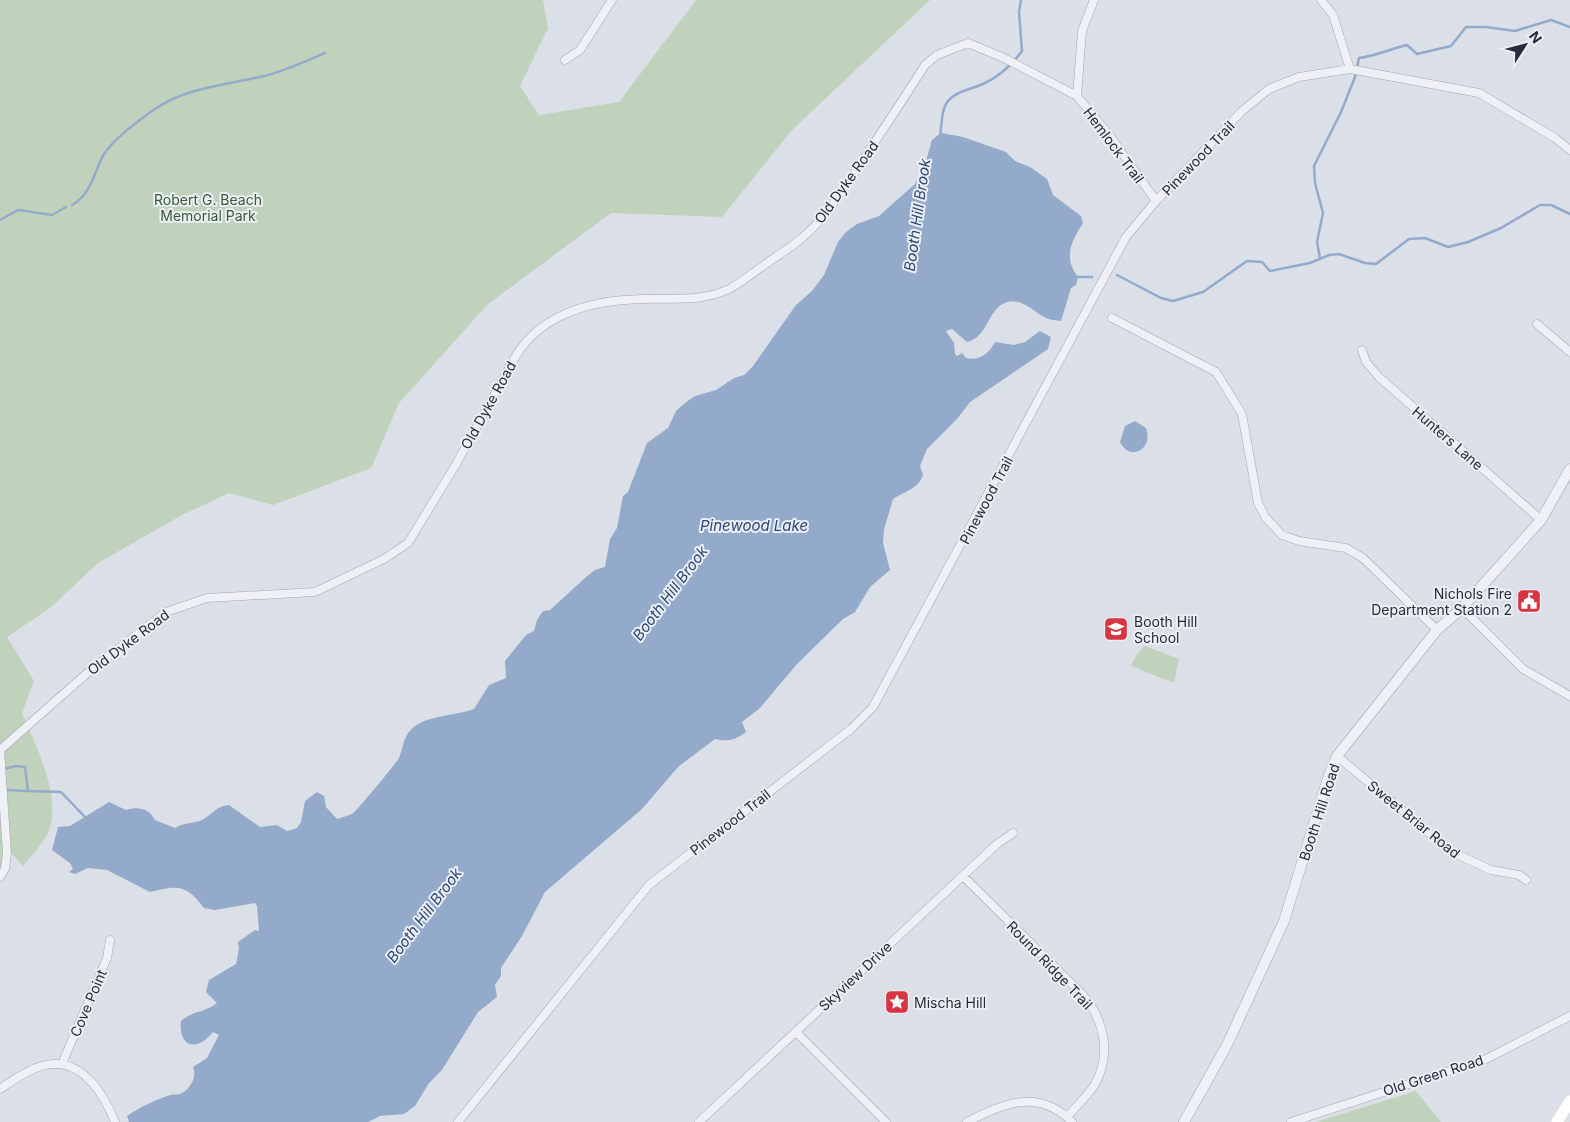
<svg xmlns="http://www.w3.org/2000/svg" width="1570" height="1122" viewBox="0 0 1570 1122" font-family="Inter,sans-serif">
	<style>
		.green { fill: #c0d2bc }
		.water { fill: #93aacb }
		.lines { fill: none; stroke-linecap: round; stroke-linejoin: round }
		.stream { stroke: #93aacb; stroke-width: 2.5 }
		.minor-casing { stroke: #a0a6b1; stroke-width: 9 }
		.tertiary-casing { stroke: #a0a6b1; stroke-width: 11 }
		.minor { stroke: #eef0f5; stroke-width: 8 }
		.tertiary { stroke: #eef0f5; stroke-width: 10 }
		.secondary { stroke: #fff; stroke-width: 11 }
		.labels { text-anchor: middle; dominant-baseline: central; stroke-width: 4; stroke-linejoin: round; paint-order: stroke }
		.street-label { font-size: 14px; fill: #242c3e; stroke: #ebeef5 }
		.park-label { font-size: 14px; fill: #365b31; stroke: #ebeef5 }
		.poi-label { font-size: 14px; fill: #242c3e; stroke: #ebeef5; text-anchor: start }
		.water-label { font-size: 15px; font-style: italic; fill: #2c4775; stroke: #ebeef5 }
	</style>
	<rect width="100%" height="100%" fill="#dbdfe7"/>
	<path class="green" d="M0 0H543L548 28 520 86 539 115 619 102 696 0H930L791 131 722 217 611 213 488 304 399 403 371 468 273 505 229 493 182 515 98 563 50 608 7 637 34 681 22 713C36 746 64 800 47 835 41 846 31 856 23 866L3 844V861L0 869Z
		M1145 646 1179 659 1174 683 1131 666 1137 654Z
		M1416 1091 1441 1122H1316Z"/>
	<path class="water" d="M941 133 963 137 1006 152 1015 161 1030 167 1047 179 1053 195 1081 216 1083 223C1071 242 1063 257 1078 277L1076 285 1071 288 1061 321C1056 320 1050 320 1046 318 1033 312 1023 298 1007 302 987 308 989 337 967 342L952 329 946 331 954 343 955 354 957 356 962 353 966 358C979 361 989 354 995 342L1014 345 1025 342 1040 331 1051 337 1048 349 970 402 957 419 927 449 920 466 923 475C919 488 904 492 893 499L884 529 883 543 890 570 870 587 855 612 843 619 797 664 760 708 742 722 746 732C735 740 729 742 715 739L678 767 642 809 545 892 522 936 501 968V976L495 985 497 997 478 1012 442 1070 429 1083 415 1106 404 1114 380 1116 368 1122H129L127 1116C140 1107 155 1100 170 1095 173 1094 179 1095 182 1093 191 1088 197 1076 193 1067L207 1058 219 1035 213 1032C196 1053 178 1046 181 1021 192 1011 206 1012 217 1003L206 992 209 980 236 964 239 949 238 942 255 930 259 931 257 906 255 903 215 910 204 908C186 884 178 885 150 892L107 870 88 868 75 874 69 872 73 869 70 863 52 850 58 827 70 826 109 802 126 810C138 806 149 808 155 820L175 828C184 822 193 824 202 820 213 814 216 806 229 805L260 827 277 825 287 831 297 828 301 822 305 801 317 792 324 796 326 807 337 819C342 817 348 816 352 814 356 812 397 762 399 758 404 746 403 735 414 727 429 715 455 716 474 709L489 685 506 678 505 661 526 635 534 631 537 620 543 611 550 610 586 577 595 570 605 567 610 539 617 528 623 496 628 492 647 443 668 428 676 411 685 403 695 396 716 390 734 378 744 375 753 366 796 305 812 291 824 275 838 242 846 232 857 224 879 216 915 184 922 175 932 140Z
		M1135 421 1146 428C1154 450 1129 462 1120 442L1125 426Z"/>
	<g class="lines">
		<path class="stream" d="M940 136C942 125 941 110 948 101 956 91 972 89 983 84 1000 76 1011 66 1022 51L1019 12 1021 0
			M72 205C92 194 94 171 104 154 113 140 139 120 152 111 185 87 227 85 264 76 285 71 306 61 325 53
			M0 220 18 210 52 215 66 207
			M1320 258 1317 242 1323 213 1315 183 1314 166 1341 112 1355 77 1359 58C1376 56 1390 49 1407 45L1417 54 1451 46 1466 27H1486L1515 31 1551 20 1570 27
			M1117 275 1161 298 1173 301 1203 292 1247 261 1262 262 1270 271 1310 263 1329 255 1339 254 1365 263 1376 264 1409 239 1425 238 1448 247 1468 242 1501 228 1540 205H1551L1570 214
			M1076 277H1092
			M4 769 16 766 25 767 28 791 61 792 86 818
			M8 790 28 791"/>
		<defs>
			<path id="minor" d="M1094 0 1082 31 1077 96 1110 136 1156 201
				M1321 0 1333 15 1350 69
				M565 60 580 50 612 0
				M1112 318 1216 372 1242 414 1258 503 1266 518 1282 535 1299 541 1346 548 1363 558 1437 630
				M1537 324 1570 352
				M1362 350 1366 362 1379 377 1541 520
				M1462 608 1523 669 1570 696
				M1337 756 1452 852 1491 870 1519 875 1526 880
				M963 876 1082 994C1104 1019 1112 1053 1095 1084 1088 1096 1076 1106 1067 1117
				M0 877 5 869 7 853 0 750 93 668 166 612 207 598 315 592 384 559 408 543 455 466 517 354C544 312 596 300 643 299 672 298 702 302 729 289 741 283 752 273 763 266 776 256 791 248 803 237 828 216 845 186 863 160 884 128 905 97 925 65L937 55 968 43 1004 58 1077 96
				M796 1032 886 1122
				M62 1064 107 958 110 940
				M0 1089C15 1079 34 1065 53 1064 85 1062 105 1097 115 1122
				M458 1122 649 885 851 729 873 707 1126 237 1156 201 1242 111 1269 89 1299 77 1350 69 1479 93 1555 138 1570 150
				M699 1122 997 844 1013 833
				M967 1122C1003 1103 1039 1088 1072 1122
				M1291 1122 1486 1059 1570 1016"/>
			<path id="tertiary" d="M1184 1122 1227 1045 1284 921 1329 775 1337 756 1437 630 1462 608 1541 520 1570 469"/>
		</defs>
		<use href="#minor" class="minor-casing"/>
		<use href="#tertiary" class="tertiary-casing"/>
		<use href="#minor" class="minor"/>
		<use href="#tertiary" class="tertiary"/>
		<path class="secondary" d="M1557 1122 1570 1101"/>
	</g>
	<defs>
		<symbol id="civic-square" viewBox="-11 -11 22 22"><rect x="-9" y="-9" width="18" height="18" rx="4" fill="#d83542" stroke="#ebeef5"/><path d="M-.6-6.5H3V-4.5H.6V-3L4-1V1h2V6H-6V1h2V-1L-.6-3ZM-1.2 2.5V6h2.4V2.5Z" fill="#fff"/></symbol>
		<symbol id="school-square" viewBox="-11 -11 22 22"><rect x="-9" y="-9" width="18" height="18" rx="4" fill="#d83542" stroke="#ebeef5"/><path d="M0-5L7-2L0 1L-7-2ZM-4 1L0 2.5L4 1V4Q0 6-4 4Z" fill="#fff"/></symbol>
		<symbol id="sight-square" viewBox="-11 -11 22 22"><rect x="-9" y="-9" width="18" height="18" rx="4" fill="#d83542" stroke="#ebeef5"/><path d="M0-6L1.8-2.2L6-1.7L2.9 1.2L3.7 5.4L0 3.3L-3.7 5.4L-2.9 1.2L-6-1.7L-1.8-2.2Z" fill="#fff"/></symbol>
	</defs>
	<g fill-rule="evenodd">
		<use href="#civic-square" x="1515" y="587" width="28" height="28"/>
		<use href="#school-square" x="1102" y="615" width="28" height="28"/>
		<use href="#sight-square" x="883" y="988" width="28" height="28"/>
	</g>
	<g class="labels">
		<g class="street-label">
			<text transform="translate(1114 145) rotate(53)">Hemlock Trail</text>
			<text transform="translate(1198 158) rotate(-46)">Pinewood Trail</text>
			<text transform="translate(846 182) rotate(-54)">Old Dyke Road</text>
			<text transform="translate(488 405) rotate(-61)">Old Dyke Road</text>
			<text transform="translate(1448 438) rotate(41)">Hunters Lane</text>
			<text transform="translate(986 500) rotate(-62)">Pinewood Trail</text>
			<text transform="translate(128 642) rotate(-37)">Old Dyke Road</text>
			<text transform="translate(1319 812) rotate(-72)">Booth Hill Road</text>
			<text transform="translate(1414 819) rotate(39)">Sweet Briar Road</text>
			<text transform="translate(730 822) rotate(-38)">Pinewood Trail</text>
			<text transform="translate(1050 965) rotate(46)">Round Ridge Trail</text>
			<text transform="translate(855 976) rotate(-43)">Skyview Drive</text>
			<text transform="translate(88 1003) rotate(-67)">Cove Point</text>
			<text transform="translate(1433 1075) rotate(-18)">Old Green Road</text>
		</g>
		<g class="park-label">
			<text x="208" y="199">Robert G. Beach<tspan x="208" dy="16">Memorial Park</tspan></text>
		</g>
		<g class="poi-label">
			<text x="1512" y="593" text-anchor="end">Nichols Fire<tspan x="1512" dy="16">Department Station 2</tspan></text>
			<text x="1134" y="621">Booth Hill<tspan x="1134" dy="16">School</tspan></text>
			<text x="914" y="1002">Mischa Hill</text>
		</g>
		<g class="water-label">
			<text transform="translate(917 215) rotate(-82)">Booth Hill Brook</text>
			<text x="754" y="525">Pinewood Lake</text>
			<text transform="translate(670 593) rotate(-53)">Booth Hill Brook</text>
			<text transform="translate(424 915) rotate(-53)">Booth Hill Brook</text>
		</g>
	</g>
	<g transform="translate(1525 45) rotate(54)" stroke="#ebeef5" stroke-width="4" paint-order="stroke">
	<path d="M0-4L9 19L0 12L-9 19Z" fill="#242c3e"/>
	<text y="-8" font-size="14" font-weight="bold" text-anchor="middle" fill="#242c3e">N</text>
	</g>
</svg>
